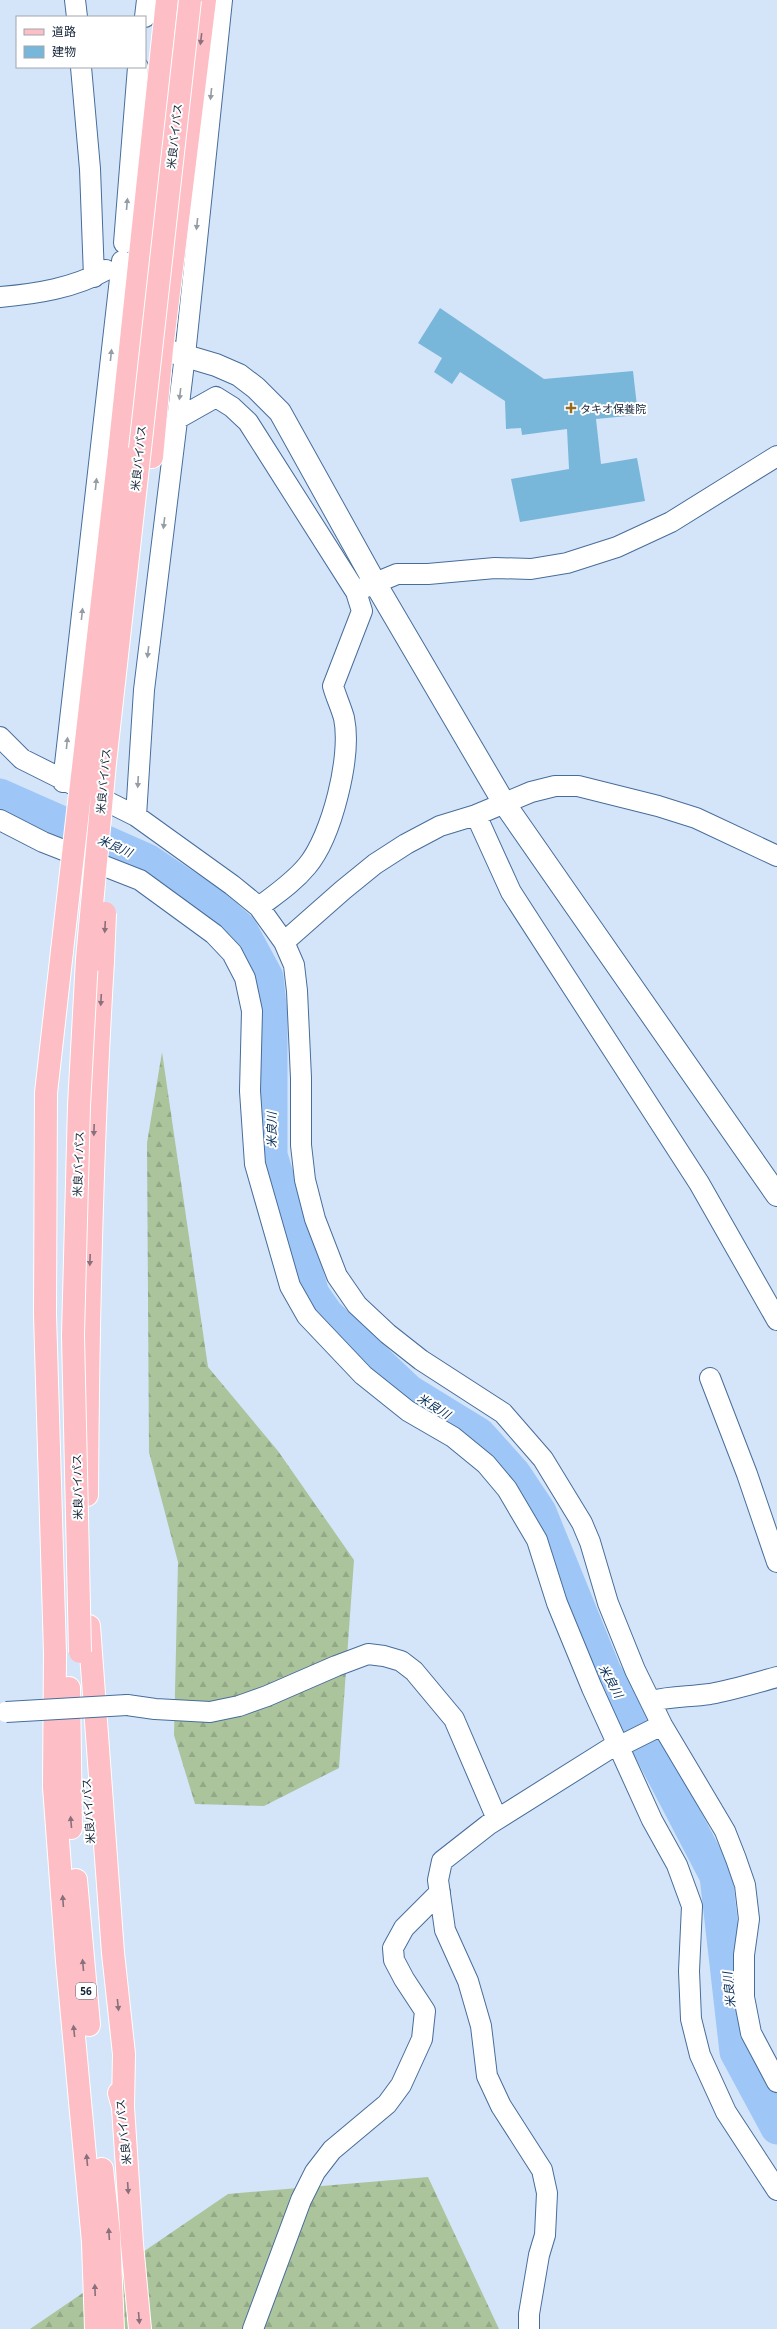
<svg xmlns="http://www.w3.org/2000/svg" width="777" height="2329" viewBox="0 0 777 2329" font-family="'Open Sans','Noto Sans JP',sans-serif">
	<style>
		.forest { fill: url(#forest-firs) }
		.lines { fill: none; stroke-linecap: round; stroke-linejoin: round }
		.river { stroke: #9ec6f7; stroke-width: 33 }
		.building { fill: #78b7da }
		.street-casing { stroke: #476d9a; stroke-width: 22 }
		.secondary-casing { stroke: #476d9a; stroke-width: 24 }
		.primary-casing { stroke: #fff; stroke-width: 24 }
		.street { stroke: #fff; stroke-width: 20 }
		.secondary { stroke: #fff; stroke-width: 22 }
		.primary { stroke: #fdbec5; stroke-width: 22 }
		.street-bridge-casing { stroke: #476d9a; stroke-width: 22; stroke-linecap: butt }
		.primary-bridge-casing { stroke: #fff; stroke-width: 24; stroke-linecap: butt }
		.street-bridge { stroke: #fff; stroke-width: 20 }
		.primary-bridge { stroke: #fdbec5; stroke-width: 22 }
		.oneway { fill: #88707d }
		.oneway2 { fill: #959ca4 }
		.poi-dot { fill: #9a6a1c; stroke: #fff; stroke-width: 1.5 }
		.labels { text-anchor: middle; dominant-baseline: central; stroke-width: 4; stroke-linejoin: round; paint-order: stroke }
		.shield { fill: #fff; stroke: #5a6472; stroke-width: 1 }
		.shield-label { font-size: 10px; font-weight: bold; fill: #132235 }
		.street-label { font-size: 11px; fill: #132235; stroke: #fff }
		.poi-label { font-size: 11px; fill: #132235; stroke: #fff; text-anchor: start }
		.water-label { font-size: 12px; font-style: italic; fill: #022b56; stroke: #fff }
	</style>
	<defs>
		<pattern id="forest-firs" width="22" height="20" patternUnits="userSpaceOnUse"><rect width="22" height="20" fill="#abc49c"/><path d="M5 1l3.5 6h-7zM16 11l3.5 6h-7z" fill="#92a887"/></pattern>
	</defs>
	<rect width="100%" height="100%" fill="#d4e5fa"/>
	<path class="forest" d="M162 1052 208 1367 278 1451 354 1560 339 1768 264 1806 195 1804 174 1735 178 1562 149 1452 147 1143Z
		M428 2177 499 2329H30L228 2194Z"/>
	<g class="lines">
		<path class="river" d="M0 795 147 860 214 905 241 929 267 977 271 1014V1155L313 1294 327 1314 409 1391 479 1434 514 1473 540 1512 605 1672 637 1725 716 1876 736 2052 777 2128"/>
	</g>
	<path class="building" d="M440 308 544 379 633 371 638 415 596 419 601 464 637 458 645 501 520 522 511 479 569 469 567 429 522 435 521 428 506 429 505 401 460 372 452 384 434 372 442 358 418 343Z"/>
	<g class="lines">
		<defs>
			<path id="street" d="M75 0 77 17
				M145 17 147 0
				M81 67 90 169 94 277
				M124 243 138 67
				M0 297C36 294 74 288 106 270
				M177 419 216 397 232 407 248 422 356 592 362 611 333 686C336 697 341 707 344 718 352 756 332 836 307 866 293 883 276 894 259 907
				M361 589 397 574H428L495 568 531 569 567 563 617 547 671 522 777 456
				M0 737 22 759 136 816 232 885 259 907 284 942 294 965 297 991 301 1078V1145L305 1180 315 1219 337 1276 357 1305 388 1334 421 1360 503 1413 543 1459 582 1523 590 1542 608 1603 635 1670 662 1725 725 1831 736 1859 745 1885 749 1919 744 1955V1997L751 2033 777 2082
				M63 782 122 261
				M476 815 511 892 699 1183 777 1320
				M136 816 144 690 185 355 222 0
				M0 820 43 842 140 880 214 934 232 953 245 978 252 1011 250 1091 255 1164 290 1286 307 1316 363 1375 408 1411 453 1437 486 1464 507 1489 537 1540 557 1603 592 1688 652 1820 677 1865 692 1906 689 1971 691 2019 700 2055 726 2112 777 2190
				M284 942 343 890 375 864 406 844 440 826 476 815 531 792 555 786H578L658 806 696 818 777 856
				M710 1378 747 1474 777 1562
				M652 1701C671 1696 690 1697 710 1694 733 1690 755 1683 777 1677
				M127 1705 155 1709 210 1712 239 1706 267 1696 336 1666 368 1654 384 1656 401 1661 414 1671 454 1719 497 1819
				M253 2329 301 2200 315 2172 332 2150 387 2104 401 2085 422 2039 425 2011 404 1979 394 1960 393 1948 404 1928 440 1892
				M529 2329V2314L539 2255 545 2235 547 2193 542 2170 501 2106 487 2076 481 2026 468 1981 445 1930 438 1880 442 1861 488 1825 617 1744 628 1742 662 1725"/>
			<path id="secondary" d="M143 346 162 349 216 365 239 375 256 388 280 412 375 583 504 803 777 1195"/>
			<path id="primary" d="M119 453 167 0
				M152 457 162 349 205 0
				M62 951 46 1093 45 1314 55 1653 54 1787 67 1961 93 2242 96 2329
				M87 1495C88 1317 92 1139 103 961
				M89 1626 113 1953 124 2054 123 2107
				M69 1688 71 1828
				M76 1880 89 2025
				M119 2093 123 2107 132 2244 140 2329
				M102 2169 109 2234 113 2329"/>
		</defs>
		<use href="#street" class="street-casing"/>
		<use href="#secondary" class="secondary-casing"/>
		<use href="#primary" class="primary-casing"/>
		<use href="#street" class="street"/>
		<use href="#secondary" class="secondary"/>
		<use href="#primary" class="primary"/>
		<defs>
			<path id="street-bridge" d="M6 1712 127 1705"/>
			<path id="primary-bridge" d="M62 951 119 453
				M103 961 105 913
				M80 1652 73 1335 79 1106 87 959 105 763 190 0"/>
		</defs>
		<use href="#street-bridge" class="street-bridge-casing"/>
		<use href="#primary-bridge" class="primary-bridge-casing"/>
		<use href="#street-bridge" class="street-bridge"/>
		<use href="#primary-bridge" class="primary-bridge"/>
	</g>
	<defs><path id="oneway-solid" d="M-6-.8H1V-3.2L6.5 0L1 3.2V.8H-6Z"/></defs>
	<g class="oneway">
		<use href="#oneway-solid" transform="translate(201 39) rotate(97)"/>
		<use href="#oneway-solid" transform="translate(105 927) rotate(93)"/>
		<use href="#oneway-solid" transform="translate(101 1000) rotate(93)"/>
		<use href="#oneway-solid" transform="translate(94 1130) rotate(92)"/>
		<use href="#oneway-solid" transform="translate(90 1260) rotate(92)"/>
		<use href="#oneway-solid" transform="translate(71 1822) rotate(-95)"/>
		<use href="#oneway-solid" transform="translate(63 1901) rotate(-94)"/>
		<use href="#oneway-solid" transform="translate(83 1965) rotate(-95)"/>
		<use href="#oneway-solid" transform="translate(118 2005) rotate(84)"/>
		<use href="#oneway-solid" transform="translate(74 2031) rotate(-96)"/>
		<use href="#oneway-solid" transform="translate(87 2160) rotate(-95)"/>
		<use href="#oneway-solid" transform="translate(128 2188) rotate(86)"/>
		<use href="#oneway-solid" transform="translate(109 2234) rotate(-94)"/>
		<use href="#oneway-solid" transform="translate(95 2290) rotate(-92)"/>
		<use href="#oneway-solid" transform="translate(139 2318) rotate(85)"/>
	</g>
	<g class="oneway2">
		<use href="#oneway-solid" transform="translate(211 94) rotate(96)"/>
		<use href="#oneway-solid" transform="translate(127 204) rotate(-85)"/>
		<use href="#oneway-solid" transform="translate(197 224) rotate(96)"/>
		<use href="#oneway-solid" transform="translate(111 355) rotate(-84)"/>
		<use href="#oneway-solid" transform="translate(180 394) rotate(97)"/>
		<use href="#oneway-solid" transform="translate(96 484) rotate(-84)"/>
		<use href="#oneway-solid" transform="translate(164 523) rotate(97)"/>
		<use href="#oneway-solid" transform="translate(82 614) rotate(-84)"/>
		<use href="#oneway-solid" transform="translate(148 652) rotate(97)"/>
		<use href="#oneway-solid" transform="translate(67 743) rotate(-84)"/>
		<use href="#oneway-solid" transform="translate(138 782) rotate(93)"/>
	</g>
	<path class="poi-dot" d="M569 402h4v4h4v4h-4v4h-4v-4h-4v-4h4z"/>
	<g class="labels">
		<rect class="shield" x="76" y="1983" width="20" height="16" rx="3"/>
		<g class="shield-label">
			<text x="86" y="1991">56</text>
		</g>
		<g class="street-label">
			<text transform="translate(174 136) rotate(-84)">米良バイパス</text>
			<text transform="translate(138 458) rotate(-84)">米良バイパス</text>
			<text transform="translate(103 781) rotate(-85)">米良バイパス</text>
			<text transform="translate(78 1164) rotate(-88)">米良バイパス</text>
			<text transform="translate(77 1487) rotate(-91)">米良バイパス</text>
			<text transform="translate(88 1811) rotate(-94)">米良バイパス</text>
			<text transform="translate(123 2132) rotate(-96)">米良バイパス</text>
		</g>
		<g class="poi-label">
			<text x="580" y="408">タキオ保養院</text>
		</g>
		<g class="water-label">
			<text transform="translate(115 846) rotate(24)">米良川</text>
			<text transform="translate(271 1130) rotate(-90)">米良川</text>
			<text transform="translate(434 1406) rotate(32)">米良川</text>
			<text transform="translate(611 1681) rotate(61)">米良川</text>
			<text transform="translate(729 1990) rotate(-96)">米良川</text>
		</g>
	</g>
	<rect x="16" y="16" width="130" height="52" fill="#ffffff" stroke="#a1a7ae"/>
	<rect x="24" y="29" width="20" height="6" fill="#fdbec5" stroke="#a1a7ae"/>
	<text x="52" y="36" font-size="12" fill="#132235">道路</text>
	<rect x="24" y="46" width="20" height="12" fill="#78b7da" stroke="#a1a7ae"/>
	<text x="52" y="56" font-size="12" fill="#132235">建物</text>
</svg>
